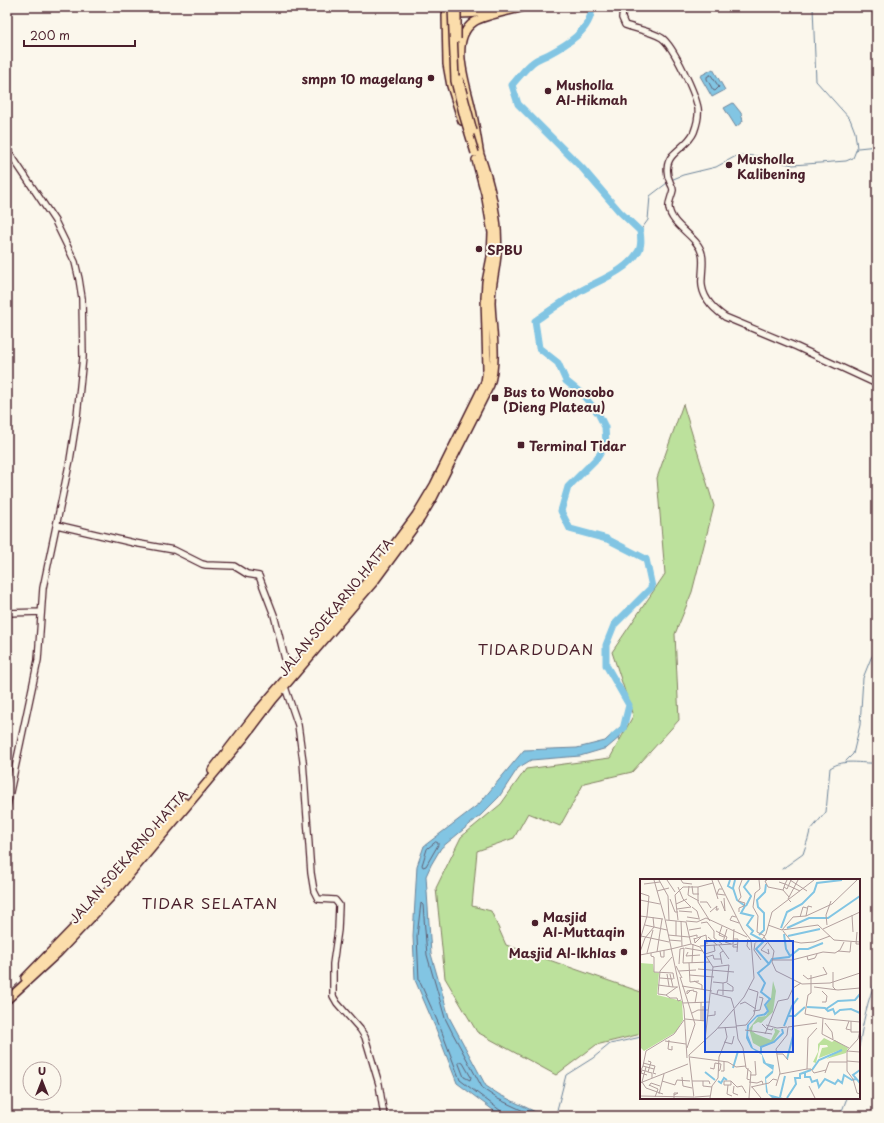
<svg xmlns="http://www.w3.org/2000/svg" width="884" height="1123" viewBox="0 0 884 1123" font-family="'Playpen Sans',sans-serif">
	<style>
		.green { fill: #bce19c; stroke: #838064 }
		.water { fill: #82c5e3; stroke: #6c8399 }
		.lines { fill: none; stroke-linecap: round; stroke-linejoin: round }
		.shore { stroke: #606175; stroke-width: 1 }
		.stream { stroke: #6c8399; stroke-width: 1 }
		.river { stroke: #82c5e3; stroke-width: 7 }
		.secondary-casing { stroke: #4a1f2b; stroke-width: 8 }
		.primary-casing { stroke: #4a1f2b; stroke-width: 9 }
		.highway-casing { stroke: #4a1f2b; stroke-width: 10 }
		.secondary { stroke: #fbf7ec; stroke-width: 5.5 }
		.primary { stroke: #fbddab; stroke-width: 6 }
		.highway { stroke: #fbddab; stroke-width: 7 }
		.highway-bridge-casing { stroke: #4a1f2b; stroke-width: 10; stroke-linecap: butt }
		.highway-bridge { stroke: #fbddab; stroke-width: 7 }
		.poi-dot { fill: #4a1f2b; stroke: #fbf7ec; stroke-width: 1.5 }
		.labels { text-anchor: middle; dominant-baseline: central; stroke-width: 4; stroke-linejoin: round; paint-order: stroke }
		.poi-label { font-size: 13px; font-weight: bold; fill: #4a1f2b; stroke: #fbf7ec; text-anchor: start }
		.street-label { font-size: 13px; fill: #4a1f2b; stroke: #fbf7ec }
		.quarter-label { font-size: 15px; letter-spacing: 1px; fill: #4a1f2b; stroke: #fbf7ec }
		.inset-river { fill: none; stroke: #82c5e3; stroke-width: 2 }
		.inset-road { fill: none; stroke: #b4a19f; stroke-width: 1 }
		.view { fill: #1d4ed8; fill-opacity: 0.15; stroke: #1d4ed8; stroke-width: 2 }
		.inset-edge { fill: none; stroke: #4a1f2b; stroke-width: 2 }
	</style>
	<rect width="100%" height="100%" fill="#fbf7ec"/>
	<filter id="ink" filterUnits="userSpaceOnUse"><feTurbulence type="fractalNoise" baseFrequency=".025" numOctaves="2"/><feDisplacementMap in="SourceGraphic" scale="8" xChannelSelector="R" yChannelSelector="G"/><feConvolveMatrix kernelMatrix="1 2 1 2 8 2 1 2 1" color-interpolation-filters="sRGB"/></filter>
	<g filter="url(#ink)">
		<path class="green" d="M683 404 714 506 692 592 675 634 679 720 632 772 584 783 560 826 528 813 514 838 477 851 472 906 491 911 506 945 641 992V1034L596 1045 556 1075 477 1032 445 978 436 888 461 837 501 804 526 769 610 758 633 716 612 652 665 574 657 478Z"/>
		<path class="water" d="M713 69 725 90 712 97 700 76Z
			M733 103 741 113 743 121 736 127 724 108Z
			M621 726 620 737 607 748 580 756 531 760 518 768 499 797 481 815 441 848 431 865 426 876 431 954 449 1017 486 1086 500 1095 544 1116H501L457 1083 436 1029 415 980 413 936 417 866 424 846 479 804 524 750 577 748 605 741Z"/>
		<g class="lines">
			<path class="shore" d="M711 75 719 87 715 91 713 90 707 79V77Z
				M436 842 438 843V845L426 866 423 867 422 865 427 849Z
				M461 1062 463 1063 471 1077 470 1080 464 1077 459 1064Z
				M503 1116 501 1111 460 1080 440 1027 419 980 417 936 421 903 423 905 427 955 445 1018 452 1032 483 1089 498 1099 534 1116"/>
			<path class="stream" d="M858 148 877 146
				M671 180 683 175 716 167 738 155 769 157 784 163 793 165 846 161 853 158 857 148 855 132 850 119 816 81 813 7
				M640 231 648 220 650 196 667 183
				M846 761 853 754 860 725 863 678 871 658 877 649
				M782 869 803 854 808 839 810 831 826 812 830 768C846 758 859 764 877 763
				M859 1047C863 1023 867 1000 877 978
				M333 1116V1113
				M558 1116 557 1110 566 1075 593 1058 610 1044 641 1037
				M840 1116 847 1098"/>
			<path class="river" d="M592 7C591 31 566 45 547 55 542 57 535 60 531 64 524 70 518 78 512 85L518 104 583 169 619 211 640 231C641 238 642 246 638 252 624 274 595 281 574 295 560 303 548 312 535 321L539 348 558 363 566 381 582 394 598 413 605 427 606 444 598 457 568 487 561 511 570 529 607 539 646 559 652 587 614 625 606 645V665L629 705 623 729 614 736"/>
			<defs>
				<path id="secondary" d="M623 7 622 18 625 25C636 29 653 32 662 38 674 47 695 93 698 108 699 116 697 124 694 132 690 142 679 148 672 156 666 163 666 174 670 182 671 185 673 187 673 190 672 196 668 202 669 208 671 226 698 236 702 254 704 261 702 270 702 278 700 295 712 308 725 317L797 347 877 384
					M7 149 55 221 75 262 79 279 82 298 83 357 77 416 70 460 43 588 38 660 7 806
					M57 525 134 543 174 550 202 564 206 565 234 566 247 574 259 576 274 615 289 675
					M7 613 41 612
					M285 687 298 725 303 761 311 873 314 891 318 899 335 900 339 905 338 930 333 964V996L337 1003 360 1029 365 1037 379 1084 384 1116"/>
				<path id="primary" d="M446 7V15L473 14 502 10"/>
				<path id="highway" d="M489 7H493
					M446 15 447 64 451 86 462 121
					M480 155C477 139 475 122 471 106 466 83 449 39 474 22 485 15 511 11 524 7
					M212 770 256 713 355 597 416 515 434 485 485 382 487 369 485 298 486 282 491 257 492 233 485 193 476 160
					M25 978 89 912 184 802
					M7 1000 58 953 110 898 245 737 273 700 374 582 421 518 433 498 490 385C498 360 492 329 491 303 491 286 496 270 497 254 500 222 490 182 479 152"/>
			</defs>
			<use href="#secondary" class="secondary-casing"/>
			<use href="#primary" class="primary-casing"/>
			<use href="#highway" class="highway-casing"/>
			<use href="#secondary" class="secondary"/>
			<use href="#primary" class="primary"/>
			<use href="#highway" class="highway"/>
			<defs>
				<path id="highway-bridge" d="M452 7 455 81 464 117 475 153
					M457 7V39
					M459 79 473 131"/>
			</defs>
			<use href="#highway-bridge" class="highway-bridge-casing"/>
			<use href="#highway-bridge" class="highway-bridge"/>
		</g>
	</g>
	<g class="poi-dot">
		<circle cx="431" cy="78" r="4"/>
		<circle cx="548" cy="91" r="4"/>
		<circle cx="729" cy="165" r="4"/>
		<circle cx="479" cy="249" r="4"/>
		<rect x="491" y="394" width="8" height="8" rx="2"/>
		<rect x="517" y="441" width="8" height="8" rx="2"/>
		<circle cx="535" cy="923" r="4"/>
		<circle cx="624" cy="952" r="4"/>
	</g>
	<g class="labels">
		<g class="poi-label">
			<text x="423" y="78" text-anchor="end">smpn 10 magelang</text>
			<text x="556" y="84">Musholla<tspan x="556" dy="15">Al-Hikmah</tspan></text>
			<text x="737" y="158">Musholla<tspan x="737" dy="15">Kalibening</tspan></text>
			<text x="487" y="249">SPBU</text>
			<text x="503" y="391">Bus to Wonosobo<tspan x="503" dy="15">(Dieng Plateau)</tspan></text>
			<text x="529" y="445">Terminal Tidar</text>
			<text x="543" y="916">Masjid<tspan x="543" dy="15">Al-Muttaqin</tspan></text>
			<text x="616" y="952" text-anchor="end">Masjid Al-Ikhlas</text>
		</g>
		<g class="street-label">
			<text transform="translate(335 607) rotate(-51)">JALAN SOEKARNO HATTA</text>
			<text transform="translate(128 856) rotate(-49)">JALAN SOEKARNO HATTA</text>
		</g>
		<g class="quarter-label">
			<text x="536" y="648">TIDARDUDAN</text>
			<text x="210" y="902">TIDAR SELATAN</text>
		</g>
	</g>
	<g transform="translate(640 879)">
		<rect width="220" height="220" fill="#fbf7ec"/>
		<path d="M0 84 13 85 14 93 19 94 17 116 42 122 43 141 36 153 4 172 0 168ZM133 102 136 112 133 133 121 144 118 143 113 146 112 152 116 155 131 161 135 153 134 149 140 152 133 163 120 168 113 164 109 150 118 138 126 137 128 133 126 127 131 119ZM184 159 192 163 195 161 208 169 206 174 186 180 200 171 179 179 182 169 188 168 187 166H180L176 184 173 183 178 173V165Z" fill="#bce19c"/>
		<path d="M127 134 126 136 117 138 109 146 108 156 113 169 121 173 126 184 134 186 133 194 126 200 128 215 143 219H132L126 213 125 198 133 191 123 184 122 176 111 169 106 159 107 146 117 136Z" fill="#82c5e3"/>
		<path class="inset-river" d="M90 1 88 7 93 10M95 1 93 9 97 21 105 27 101 34 113 37 107 46 113 52 111 55 124 62 116 70 129 85 118 94 125 104 121 113 130 120 125 126 128 132 124 136M106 27 111 17 104 8 109 1M141 49 147 33 162 25 174 13 177 4 202 1M147 49 169 39H188L220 17M144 55 146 70 150 77M119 56 124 51V34L118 28 117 21 125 13 126 5M148 57 180 50M129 85 132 80 149 78 159 70H168L183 64M167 128 185 129 188 132 193 130 195 135 200 131 211 130 220 134M186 130 198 122 215 121 220 115M149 137H155L165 128M144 147 152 127 158 119M121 173V168L134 163 143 154 142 150M147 180 153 157M93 189 98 172M172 191 179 181 202 171M220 191 213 196 220 204M65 193 75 201M165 194V198H170L172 203 177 201 179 208 185 200 195 205 198 201 202 204 204 196 212 201 216 200M78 202 81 204 84 199 87 201M140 218 145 197M147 219 156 205 155 199H160V195L171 191"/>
		<path class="inset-road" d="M14 1 25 40 44 130 47 179M19 1 28 17 29 41M27 1 35 13M41 1 43 4 52 5M119 1 120 10 115 14 113 28 118 37 117 53 125 57M127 1 125 2 128 8 143 11 149 18M147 1 145 5 160 12M150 1 167 12M139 3 145 5 143 11M73 4 78 20M4 5 20 3M49 7 48 16 59 22M52 7 53 15H59M38 8 43 20 51 28M58 8 73 4 72 1M144 8 147 10 151 1M82 10H79L77 15 85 16M17 12 29 9M0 14 9 17 7 37 0 61M35 16 43 8H58V23L70 42M35 16 38 41M30 20 35 33H38M0 21 20 25M81 22 85 32 84 19M60 23H67L71 29M151 23 148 20 158 1M36 25 47 20M52 28 57 32 59 39M37 30 51 28M39 32 52 33M70 33 77 27 76 31H78V29M99 33V29L104 27 105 24 98 22 101 18 99 9 102 1M212 36 213 53M0 37 23 40M166 37 168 27 172 28M47 38 60 40M96 38 92 37 90 41 99 44M160 38 163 28 167 29M26 41 46 43 51 65M41 42 42 67M46 42 57 43 66 39 107 58M61 44 67 43 74 52V59L82 65M5 46 27 51M128 46 142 51 178 46 194 61 220 63M187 46 186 36 191 22M82 47 79 56 84 58M183 50 220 33M49 51 61 49M142 51 153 38 166 37 192 25 217 1M76 52 87 58 85 63 91 65M143 52 151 62 161 64 174 63 190 57M217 53 216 65H220M28 56 49 58 57 56V58M1 57 29 63M36 57V42M68 58 77 66M124 58 134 72 132 83 136 92 162 105 190 104 220 94M54 59 55 64 61 58M54 60 66 56 67 65M93 60H98L97 73M108 60 107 67 110 71M29 61 41 62M83 63 87 50M115 63 121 62 126 55 132 33 174 1M115 64 114 71 121 81M127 64 121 71 129 75 128 70M79 66 89 80M60 67 93 65 94 50M98 68H93V66L98 65M45 69 63 72M31 70 51 65 60 68 73 88 65 161M20 72 21 78H24V71M198 72 210 73 211 63M0 73 5 59 14 48 13 38M17 73 22 40M48 73 46 77 60 76M7 74 13 51M11 74V77L14 78V93L33 94 34 100M65 75 75 72 74 66M0 76 31 70M167 77 168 81 175 79 177 75M32 78 20 92 18 115 26 116 37 108M67 78 73 76 74 80H81M132 81H152L183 73 195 74 200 71 204 63M43 84 70 83M49 84 50 103 59 102M52 84 53 65M39 85 40 70 44 69 43 84M82 85 80 74 83 72M36 87 42 99M73 88 89 86 87 103 83 104M58 90 94 93M39 92 56 91M193 93V108L196 111M27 95 29 107M30 95 33 108H38M49 96 74 98M163 96 168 100 187 95 183 88M171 96V114L168 116 165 135 187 140 220 143M40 98 55 145 47 169M20 99 33 100M54 102 62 106V110M73 103 83 104V116M18 106 33 108M42 107 72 112M174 108 198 111 220 109M50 112 47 115V112L54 111M53 112 57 113 55 124M71 114 91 119 94 129M77 115 78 111 93 112V108L87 104M26 116 30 119H37L38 122 41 121M61 123V141M182 123H186L187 117 182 112M43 124 70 123M100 125 105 123 116 130M63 127V142M94 130 98 160 103 169 106 189 111 193 109 219M113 132 120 131 123 119 119 118M52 134 58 131H68M67 137 75 136V132M183 139 182 155 209 169M45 140 66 142M209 142 206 150 211 151M211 142V153H220M185 144 192 153 193 160M122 145 127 150 132 151 133 149M126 146 137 149 147 148M96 147 106 146 114 136 118 113 109 110M78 149 96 148M105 151 132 155M220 151 218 160 207 172V192L213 200 217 214 220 215M125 155 138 122 148 120 153 109 161 104M29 161 28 170 32 171V167M25 162 46 165M84 163 92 165 94 157M207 172 220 173M137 175H143L148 181M50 178 88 183 96 188 106 187M8 182 11 183 8 193M207 182 219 183M3 184 15 187 13 194 16 195M3 187 6 172 34 155 44 141M6 188 5 192 4 195 1 194 2 191 5 192H6L8 193 12 194V199M70 189 74 190 75 184 81 185 80 191 78 192M108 189 107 200 110 201M167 190 168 159 177 149M167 190H171L174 194 186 191M1 191 3 187 14 190M81 192H84V182M185 194 189 183H207M140 195 167 190M7 196 4 195 2 203 6 209 23 215M110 196H116L115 182M42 198 43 207 52 209M22 202 35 206 37 201 50 202M52 202H69L70 205M63 202V207L72 208M91 202V206H84V202H91L97 208 102 207 106 214M109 203 117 204 122 202 123 205M0 204 48 185M9 206 18 210 15 218M88 206 87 215 92 217M9 207 11 204 20 207M94 207 93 214 98 216M136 207 140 194 136 170 147 156 148 148 177 144M169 207 175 219M111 208 129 204 133 200 137 201M112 208 121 219M19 215 24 195M0 217 53 218M55 218 70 217M34 219V214H38L34 216M54 219 49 176 76 151 104 118 114 99 111 61 103 51 78 1M70 219 72 207 78 199 79 178 87 158 85 148"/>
		<path class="view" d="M65 62H153V173H65Z"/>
		<rect width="220" height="220" class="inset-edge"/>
	</g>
	<rect width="884" height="1123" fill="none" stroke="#fbf7ec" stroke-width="24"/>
	<rect x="12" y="12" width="860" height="1099" fill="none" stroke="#4a1f2b" stroke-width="1.5" filter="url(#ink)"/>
	<g transform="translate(42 1081)"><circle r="19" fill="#fbf7ec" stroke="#b4a19f"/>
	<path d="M0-3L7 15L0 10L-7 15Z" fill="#4a1f2b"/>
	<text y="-6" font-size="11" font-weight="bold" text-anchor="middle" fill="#4a1f2b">U</text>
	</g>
	<path d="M24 40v6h111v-6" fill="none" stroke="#4a1f2b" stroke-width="2"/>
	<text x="30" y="40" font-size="12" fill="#4a1f2b" stroke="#fbf7ec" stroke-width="3" paint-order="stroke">200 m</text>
</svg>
